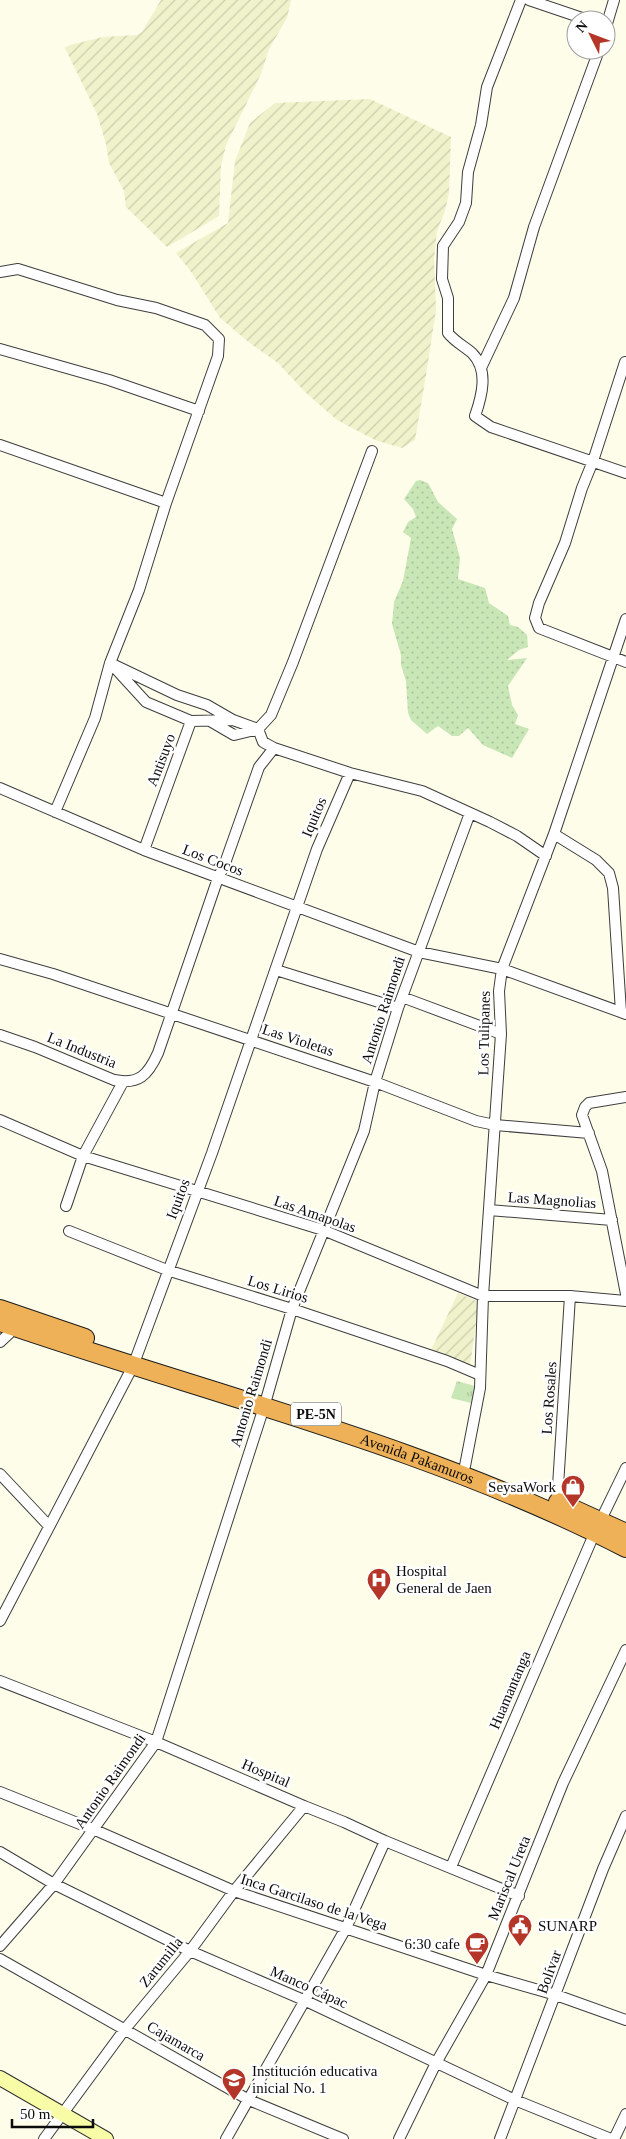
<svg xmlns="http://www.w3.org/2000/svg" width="626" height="2139" viewBox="0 0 626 2139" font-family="Georgia,serif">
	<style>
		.farmland { fill: url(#farmland-furrows) }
		.grass { fill: url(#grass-dots) }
		.park { fill: url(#park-tufts) }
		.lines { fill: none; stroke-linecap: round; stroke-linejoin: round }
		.street-casing { stroke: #3e3e3e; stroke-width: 12 }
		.secondary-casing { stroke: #2d2d2d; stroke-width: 16 }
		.highway-casing { stroke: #1c1c1c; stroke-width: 20 }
		.street { stroke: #fff; stroke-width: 10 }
		.secondary { stroke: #f9fca7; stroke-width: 14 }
		.highway { stroke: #eeb157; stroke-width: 18 }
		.labels { text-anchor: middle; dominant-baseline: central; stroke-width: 5; stroke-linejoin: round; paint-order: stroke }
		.shield { fill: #fff; stroke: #545454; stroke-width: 1 }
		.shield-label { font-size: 14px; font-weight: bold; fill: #0b0b0b }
		.street-label { font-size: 15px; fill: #0b0b0b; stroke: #fff }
		.poi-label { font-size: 15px; fill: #0b0b0b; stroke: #fff; text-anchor: start }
	</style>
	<defs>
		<pattern id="farmland-furrows" width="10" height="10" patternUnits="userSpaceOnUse" patternTransform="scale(1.25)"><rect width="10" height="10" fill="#f0f2cb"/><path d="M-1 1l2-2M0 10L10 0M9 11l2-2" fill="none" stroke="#cccead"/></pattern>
		<pattern id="grass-dots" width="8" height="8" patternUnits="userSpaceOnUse" patternTransform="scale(1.25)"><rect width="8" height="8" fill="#c8e6b6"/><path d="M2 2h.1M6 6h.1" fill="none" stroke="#aac49b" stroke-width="1.8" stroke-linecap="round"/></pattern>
		<pattern id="park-tufts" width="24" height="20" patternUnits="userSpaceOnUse" patternTransform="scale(1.25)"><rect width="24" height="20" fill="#c8e6b6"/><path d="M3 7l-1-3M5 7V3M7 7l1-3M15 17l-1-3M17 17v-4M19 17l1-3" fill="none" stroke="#aac49b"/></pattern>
	</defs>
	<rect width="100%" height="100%" fill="#fefdea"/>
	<path class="farmland" d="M161 0H291L287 18 269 49 261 74 226 145 221 166 219 216 167 247 126 207 124 191 109 163 106 144 97 114 65 48 70 45 103 37 137 35 142 32Z
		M370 99 451 137 449 193 445 211 437 231 434 259 436 310 426 375 415 440 402 448 375 440 337 420 305 392 278 363 251 344 220 318 192 273 176 253 228 223 235 161 250 123 275 103Z
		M458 1293 479 1302 470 1366 431 1350Z"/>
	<path class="grass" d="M420 480 428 483 438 502 457 519 452 529 460 558 458 579 485 588 489 603 508 616 510 625 518 627 527 635 528 647 519 650 507 660 527 658 508 686 512 705 518 715 515 724 529 729 512 758 483 745 468 728 459 736H452L438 726 427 734 411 720 408 713 406 681 401 665V655L392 624 394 602 403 581 411 538 403 532 408 522 416 517 413 509 404 499 416 481Z"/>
	<path class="park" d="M457 1381 475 1386 471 1403 451 1398Z"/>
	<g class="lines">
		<defs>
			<path id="street" d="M521 0 487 87 481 125 468 172 466 203 459 222 443 246 442 279 448 298V333C455 342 464 346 472 353 489 370 482 396 475 416L491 427 626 473
				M529 0 588 20
				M606 27 614 0
				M0 272 18 269 117 300 156 308 205 325 219 339 218 356 166 503 139 590 110 663 95 718 55 812
				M0 349 109 380 199 411
				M625 362 593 461 582 488 565 543 539 603 535 618 539 628 626 662
				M481 368 514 298 534 227 599 50
				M0 445 166 503
				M110 663 177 695 207 705 233 720 258 729
				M114 667 146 702 191 721
				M210 721 234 735 258 729 271 715 293 662 372 451
				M258 729 263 742 274 748 350 773 422 791 490 822 517 836 546 856
				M0 788 144 850 419 952 502 969 626 1014
				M554 834 596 860 609 873 613 888 621 1012
				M144 850 191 721 233 720
				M0 959 53 974 375 1082 476 1121 495 1125 589 1133
				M276 970 398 1008
				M402 997 501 1034
				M0 1035 35 1047 114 1080C139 1085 148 1075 158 1053L218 878 224 866 259 767 274 748
				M626 1097 589 1103 585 1107 582 1115 602 1171 626 1294
				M0 1120 83 1156 323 1230 483 1296H570L626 1301
				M66 1206 83 1156 123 1082
				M489 1210 612 1220
				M69 1231 167 1270 292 1309 447 1361 480 1375
				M0 1342 15 1328
				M465 1466 480 1388 483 1296 501 1034 499 991 502 969 554 834 626 619
				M0 1474 49 1526
				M557 1502 570 1296
				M0 1621 133 1366 212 1153 317 849 350 773
				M0 1681 156 1742 304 1806 344 1822 385 1841 519 1896
				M0 1792 95 1830 234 1891 486 1975 556 1995 626 2020
				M0 1852 54 1884 190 1951 306 2001 515 2100 611 2139
				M451 1867 595 1532 626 1468
				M0 1946 54 1884 156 1742 264 1407 292 1309 364 1131 375 1082 398 1008 470 813
				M0 1959 249 2100 343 2139
				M44 2139 125 2029 190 1951 234 1891 304 1806
				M226 2139 346 1928 385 1841
				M399 2139 436 2063 486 1975 563 1783 626 1650
				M500 2139 603 1869 626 1816
				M614 2139 626 2114"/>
			<path id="secondary" d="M0 2078 106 2139"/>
			<g id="highway">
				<path d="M0 1309 85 1338"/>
				<path id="s1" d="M0 1322C209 1394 428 1446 626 1548"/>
				<path d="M558 1502 626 1533"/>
			</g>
		</defs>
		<use href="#street" class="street-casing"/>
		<use href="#secondary" class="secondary-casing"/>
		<use href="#highway" class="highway-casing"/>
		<use href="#street" class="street"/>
		<use href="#secondary" class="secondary"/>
		<use href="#highway" class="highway"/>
	</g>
	<defs>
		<symbol id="shop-pin" viewBox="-11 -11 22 30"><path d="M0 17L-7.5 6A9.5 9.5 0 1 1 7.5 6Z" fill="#b43629" stroke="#fff"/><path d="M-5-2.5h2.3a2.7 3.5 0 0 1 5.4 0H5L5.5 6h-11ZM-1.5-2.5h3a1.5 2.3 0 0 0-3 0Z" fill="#fff"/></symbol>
		<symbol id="hospital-pin" viewBox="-11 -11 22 30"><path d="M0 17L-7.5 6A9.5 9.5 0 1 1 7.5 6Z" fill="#b43629" stroke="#fff"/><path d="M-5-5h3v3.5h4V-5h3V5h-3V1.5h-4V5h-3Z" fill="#fff"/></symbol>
		<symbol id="civic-pin" viewBox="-11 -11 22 30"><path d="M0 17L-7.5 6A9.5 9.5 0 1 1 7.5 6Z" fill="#b43629" stroke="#fff"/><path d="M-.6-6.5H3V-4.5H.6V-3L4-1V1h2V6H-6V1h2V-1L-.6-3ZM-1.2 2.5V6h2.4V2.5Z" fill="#fff"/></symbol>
		<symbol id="cafe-pin" viewBox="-11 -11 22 30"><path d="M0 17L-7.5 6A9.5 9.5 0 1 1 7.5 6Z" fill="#b43629" stroke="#fff"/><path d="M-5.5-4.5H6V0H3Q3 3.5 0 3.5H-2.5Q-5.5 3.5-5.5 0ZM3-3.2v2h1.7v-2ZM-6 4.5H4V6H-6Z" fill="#fff"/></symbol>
		<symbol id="school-pin" viewBox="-11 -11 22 30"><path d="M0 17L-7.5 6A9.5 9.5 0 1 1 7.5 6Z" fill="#b43629" stroke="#fff"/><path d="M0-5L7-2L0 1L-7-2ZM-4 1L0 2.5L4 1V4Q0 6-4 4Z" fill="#fff"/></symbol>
	</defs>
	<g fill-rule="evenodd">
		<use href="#shop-pin" x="559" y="1473" width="28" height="38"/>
		<use href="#hospital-pin" x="365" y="1566" width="28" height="38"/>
		<use href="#civic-pin" x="506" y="1912" width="28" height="38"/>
		<use href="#cafe-pin" x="463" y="1930" width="28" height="38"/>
		<use href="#school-pin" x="220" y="2066" width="28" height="38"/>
	</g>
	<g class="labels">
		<rect class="shield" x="291" y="1402.5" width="50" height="23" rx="4"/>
		<g class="shield-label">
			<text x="316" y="1414">PE-5N</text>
		</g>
		<g class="street-label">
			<text transform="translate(161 760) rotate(-69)">Antisuyo</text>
			<text transform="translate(314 817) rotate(-67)">Iquitos</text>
			<text transform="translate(213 860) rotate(21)">Los Cocos</text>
			<text transform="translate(383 1010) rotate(-72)">Antonio Raimondi</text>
			<text transform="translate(484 1033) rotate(-89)">Los Tulipanes</text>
			<text transform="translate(298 1040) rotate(18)">Las Violetas</text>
			<text transform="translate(82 1050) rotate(22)">La Industria</text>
			<text transform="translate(178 1199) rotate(-69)">Iquitos</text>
			<text transform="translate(552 1200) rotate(4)">Las Magnolias</text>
			<text transform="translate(315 1214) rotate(19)">Las Amapolas</text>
			<text transform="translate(278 1289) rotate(17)">Los Lirios</text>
			<text transform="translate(251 1393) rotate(-73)">Antonio Raimondi</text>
			<text transform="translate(549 1398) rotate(-86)">Los Rosales</text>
			<text stroke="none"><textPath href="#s1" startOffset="439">Avenida Pakamuros</textPath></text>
			<text transform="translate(510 1690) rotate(-67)">Huamantanga</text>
			<text transform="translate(266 1773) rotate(23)">Hospital</text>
			<text transform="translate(110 1781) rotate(-55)">Antonio Raimondi</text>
			<text transform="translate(509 1878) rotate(-68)">Mariscal Ureta</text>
			<text transform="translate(314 1902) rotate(18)">Inca Garcilaso de la Vega</text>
			<text transform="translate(161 1962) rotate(-51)">Zarumilla</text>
			<text transform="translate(549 1972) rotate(-70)">Bolívar</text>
			<text transform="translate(309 1987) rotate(24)">Manco Cápac</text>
			<text transform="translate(176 2041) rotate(30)">Cajamarca</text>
		</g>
		<g class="poi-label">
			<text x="556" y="1487" text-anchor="end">SeysaWork</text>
			<text x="396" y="1571">Hospital<tspan x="396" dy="17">General de Jaen</tspan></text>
			<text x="538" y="1926">SUNARP</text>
			<text x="460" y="1944" text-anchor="end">6:30 cafe</text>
			<text x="252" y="2071">Institución educativa<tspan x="252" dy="17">inicial No. 1</tspan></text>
		</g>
	</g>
	<g transform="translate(591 35) rotate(312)"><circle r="24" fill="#ffffff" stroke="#9d9d9d"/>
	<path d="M0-4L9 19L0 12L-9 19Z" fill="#b43629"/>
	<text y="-8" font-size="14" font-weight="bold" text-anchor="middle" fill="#0b0b0b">N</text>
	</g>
	<path d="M12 2119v8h81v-8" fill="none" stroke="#0b0b0b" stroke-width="2.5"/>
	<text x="20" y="2119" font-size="15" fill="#0b0b0b" stroke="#ffffff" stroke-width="4" paint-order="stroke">50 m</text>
</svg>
